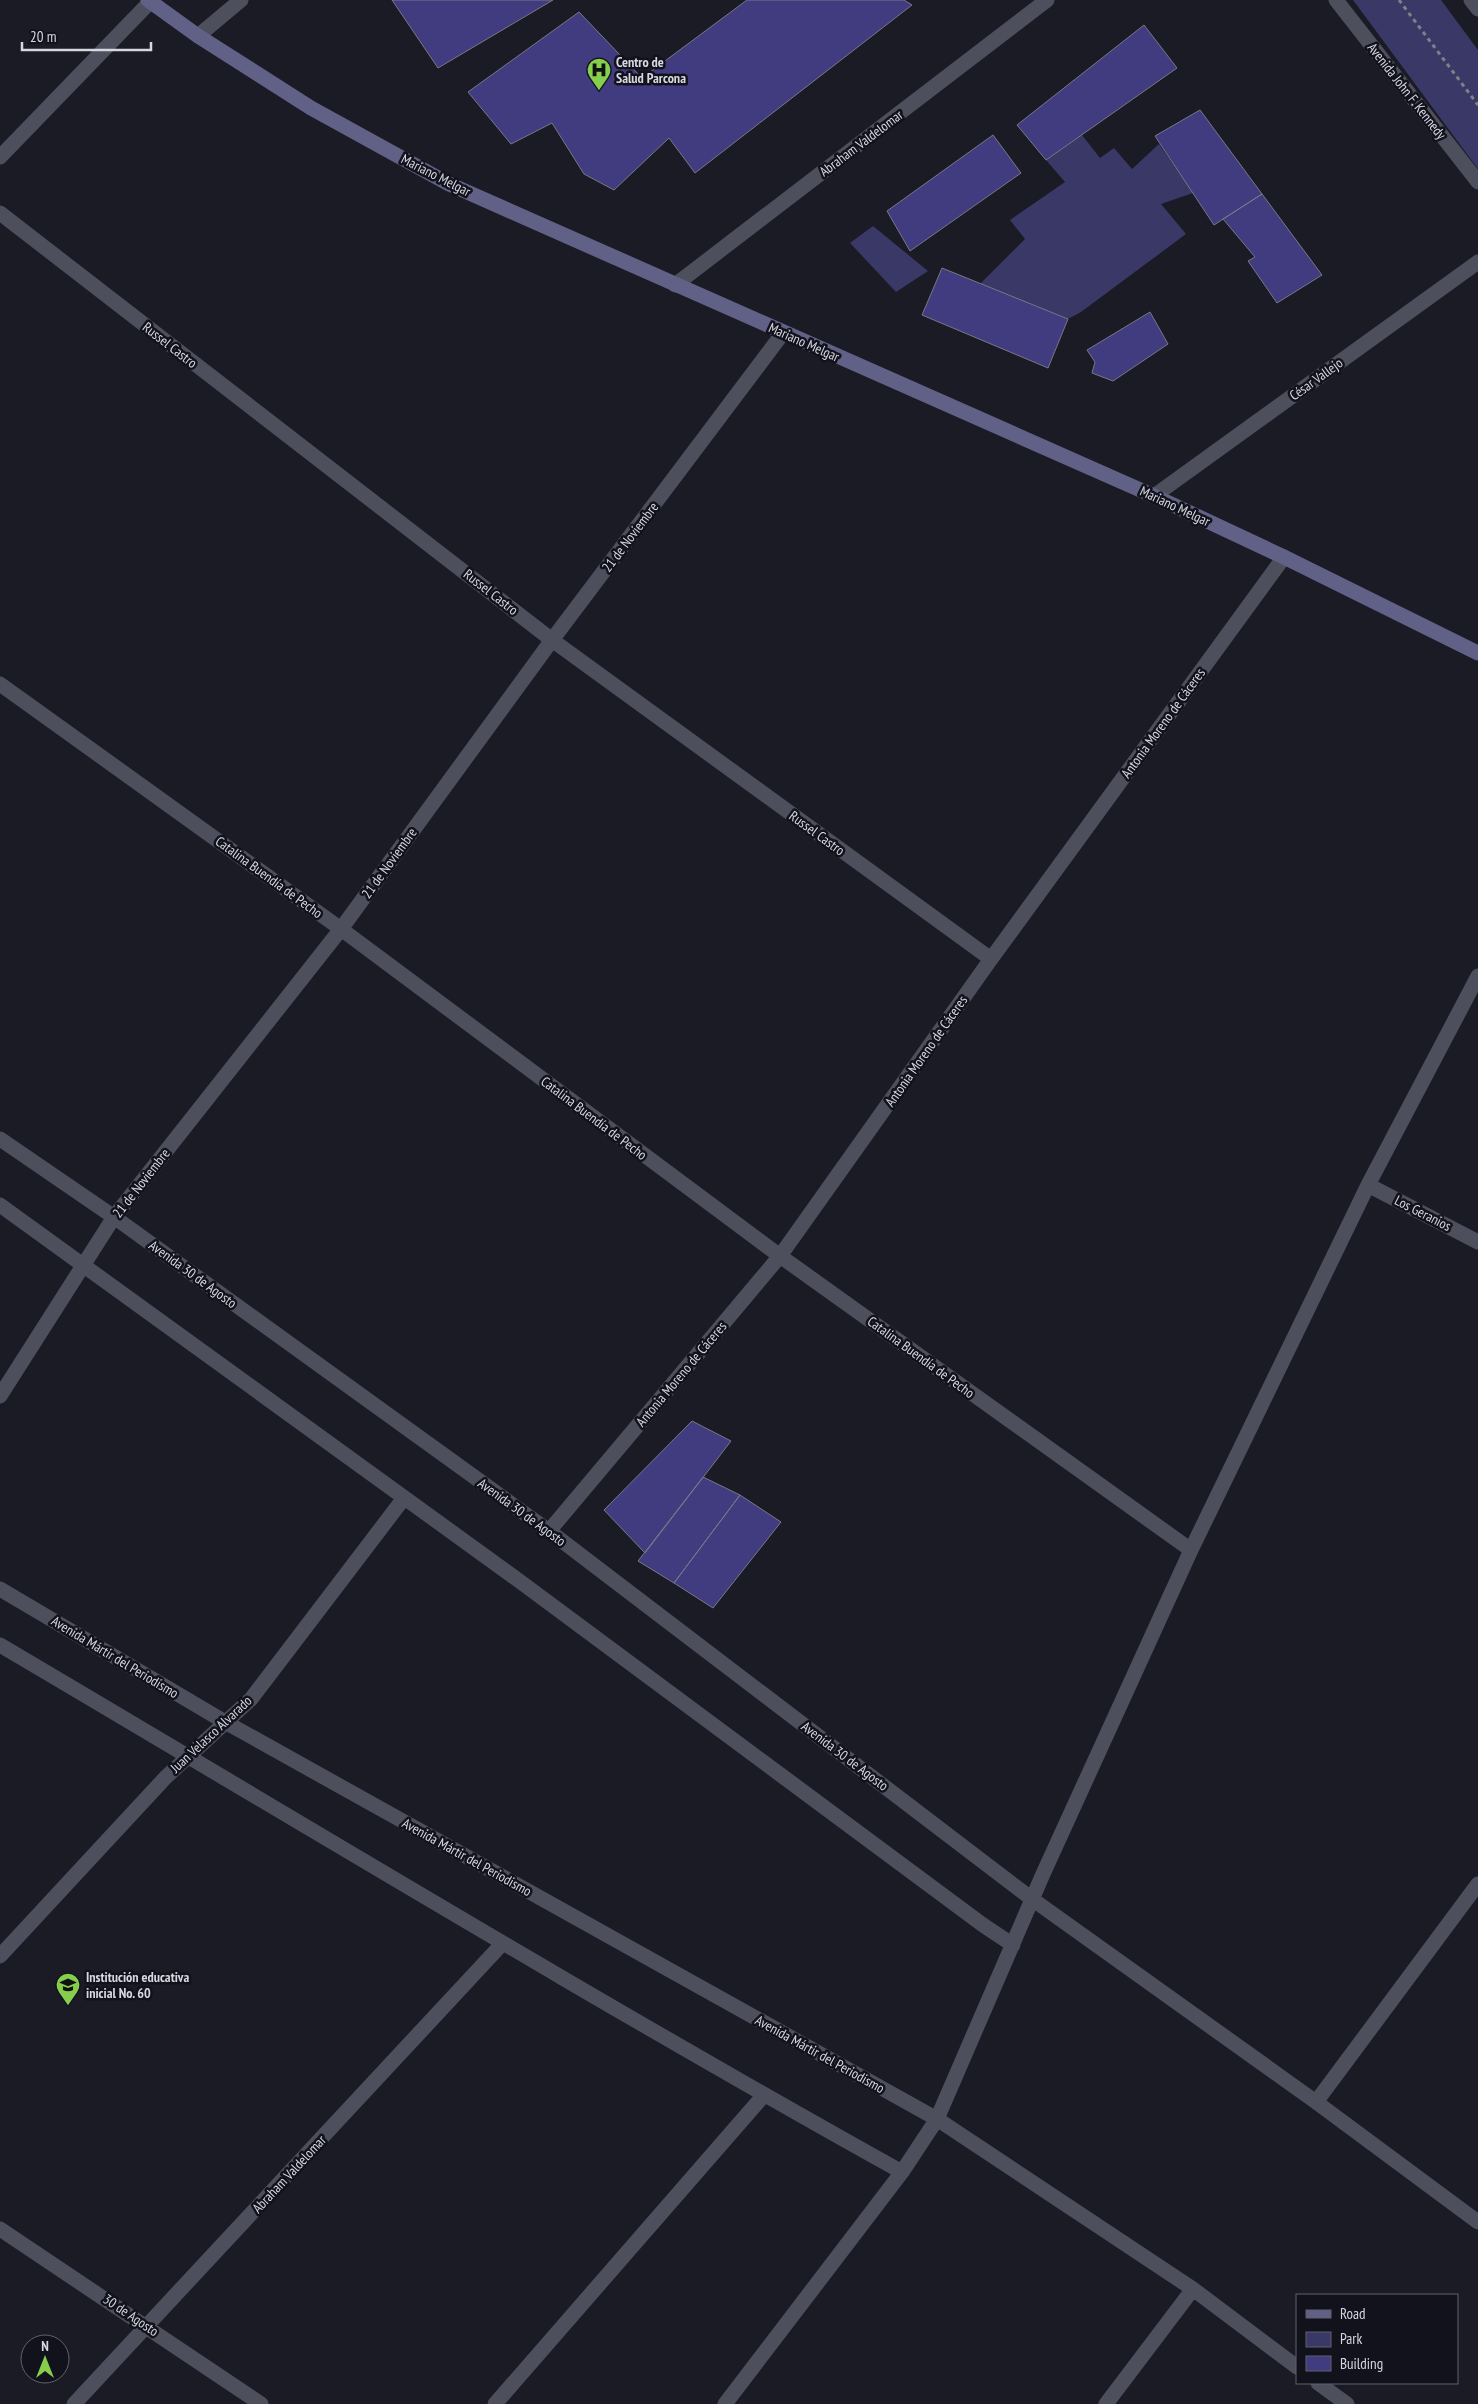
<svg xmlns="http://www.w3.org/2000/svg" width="1478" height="2404" viewBox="0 0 1478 2404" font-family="'PT Sans Narrow',sans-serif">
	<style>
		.park { fill: #3a3866 }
		.building { fill: #413b7f; stroke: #787886 }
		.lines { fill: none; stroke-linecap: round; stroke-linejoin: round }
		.path { stroke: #80808a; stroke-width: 3; stroke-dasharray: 4 4; stroke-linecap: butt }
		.minor { stroke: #4e4f5c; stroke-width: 15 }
		.tertiary { stroke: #4e4f5c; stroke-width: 15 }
		.secondary { stroke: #616187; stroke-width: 15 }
		.labels { text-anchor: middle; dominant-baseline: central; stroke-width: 5; stroke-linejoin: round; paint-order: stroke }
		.poi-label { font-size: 14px; font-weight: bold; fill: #d6d7df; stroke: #12121d; text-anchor: start }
		.street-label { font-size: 14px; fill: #d6d7df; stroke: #12121d }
	</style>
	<rect width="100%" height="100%" fill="#1b1b26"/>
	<path class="park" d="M1353 0H1441L1478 50V169Z
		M1082 135 1100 158 1114 148 1132 169 1159 144 1193 193 1161 204 1186 234 1081 312 1068 319 980 284 1025 239 1010 220 1065 182 1046 160Z
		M873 226 928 271 896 292 850 243Z"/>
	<path class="building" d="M392 0H553L438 68Z
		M747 0H904L912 5 695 173 669 138 614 190 584 174 552 123 511 144 468 92 579 12 642 78Z
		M1144 25 1177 68 1046 160 1017 125Z
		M1200 110 1262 194 1214 225 1155 136Z
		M993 135 1021 173 910 251 887 211Z
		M1262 194 1322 275 1277 303 1248 261 1255 257 1223 219Z
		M942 268 1068 319 1048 368 922 315Z
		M1150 312 1168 344 1113 381 1092 373 1095 362 1087 350Z
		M692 1421 731 1441 645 1553 604 1510Z
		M703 1477 740 1495 674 1583 638 1561Z
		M740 1495 781 1522 713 1608 674 1583Z"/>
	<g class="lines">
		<path class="path" d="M1399 0 1478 105"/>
		<path class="minor" d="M198 36 241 0
			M0 157 150 2
			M0 213 552 640 991 959
			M675 285 1047 0
			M1154 496 1478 262
			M0 684 341 929 780 1256 1191 1550
			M0 1139 114 1217 549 1531 1032 1899 1316 2102 1478 2222
			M1368 1185 1478 1242
			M0 1205 518 1580 983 1925 1013 1945
			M0 1396 114 1217 341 929 552 640 783 333
			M549 1531 780 1256 991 959 1284 557
			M0 1589 225 1722 937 2119 1193 2289 1297 2367
			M0 1645C300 1822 598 2003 902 2172
			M0 1956 166 1777 251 1699 404 1498
			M1316 2102 1478 1884
			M0 2229 261 2404
			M1318 2383 1347 2404
			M74 2404 503 1943
			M495 2404 764 2095
			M725 2404 902 2172 937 2119 1043 1874 1191 1550 1368 1185 1478 976
			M1106 2404 1193 2289"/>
		<path class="tertiary" d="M1336 0 1478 182
			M1471 0 1478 9"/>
		<path class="secondary" d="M148 0 198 36 311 108 449 184 1154 496 1284 557 1478 653"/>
	</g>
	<defs>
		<symbol id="hospital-pin" viewBox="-11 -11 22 30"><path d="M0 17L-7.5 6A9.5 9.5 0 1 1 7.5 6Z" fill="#85cf4c" stroke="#12121d"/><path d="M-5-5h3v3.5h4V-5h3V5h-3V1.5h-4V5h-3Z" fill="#111"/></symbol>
		<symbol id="school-pin" viewBox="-11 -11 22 30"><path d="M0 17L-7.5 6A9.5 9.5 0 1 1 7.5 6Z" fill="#85cf4c" stroke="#12121d"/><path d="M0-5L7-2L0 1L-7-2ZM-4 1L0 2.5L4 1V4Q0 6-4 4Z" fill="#111"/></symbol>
	</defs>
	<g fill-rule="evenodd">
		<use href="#hospital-pin" x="585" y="56" width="28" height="38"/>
		<use href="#school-pin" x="54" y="1971" width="28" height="38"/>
	</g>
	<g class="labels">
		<g class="poi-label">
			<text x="616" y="62">Centro de<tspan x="616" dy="16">Salud Parcona</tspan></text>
			<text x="86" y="1977">Institución educativa<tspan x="86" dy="16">inicial No. 60</tspan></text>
		</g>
		<g class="street-label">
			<text transform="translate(1407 91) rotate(52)">Avenida John F. Kennedy</text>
			<text transform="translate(861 143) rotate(-37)">Abraham Valdelomar</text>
			<text transform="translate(436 175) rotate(27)">Mariano Melgar</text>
			<text transform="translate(804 342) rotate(24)">Mariano Melgar</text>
			<text transform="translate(170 345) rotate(38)">Russel Castro</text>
			<text transform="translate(1316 379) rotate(-36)">César Vallejo</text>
			<text transform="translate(1175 506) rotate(25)">Mariano Melgar</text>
			<text transform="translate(630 537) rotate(-53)">21 de Noviembre</text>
			<text transform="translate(491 592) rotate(38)">Russel Castro</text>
			<text transform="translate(1163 723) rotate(-54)">Antonia Moreno de Cáceres</text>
			<text transform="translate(817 833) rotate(36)">Russel Castro</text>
			<text transform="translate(389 863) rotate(-54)">21 de Noviembre</text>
			<text transform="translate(269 877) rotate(36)">Catalina Buendía de Pecho</text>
			<text transform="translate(926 1051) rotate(-55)">Antonia Moreno de Cáceres</text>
			<text transform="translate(594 1118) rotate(37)">Catalina Buendía de Pecho</text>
			<text transform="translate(141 1183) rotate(-52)">21 de Noviembre</text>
			<text transform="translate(1423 1213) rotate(27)">Los Geranios</text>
			<text transform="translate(193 1274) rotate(36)">Avenida 30 de Agosto</text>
			<text transform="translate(921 1357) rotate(36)">Catalina Buendía de Pecho</text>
			<text transform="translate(681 1374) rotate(-50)">Antonia Moreno de Cáceres</text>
			<text transform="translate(522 1512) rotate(36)">Avenida 30 de Agosto</text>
			<text transform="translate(115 1657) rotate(31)">Avenida Mártir del Periodismo</text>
			<text transform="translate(211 1734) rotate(-43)">Juan Velasco Alvarado</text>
			<text transform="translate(845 1756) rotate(37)">Avenida 30 de Agosto</text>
			<text transform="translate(467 1857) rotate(29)">Avenida Mártir del Periodismo</text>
			<text transform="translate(820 2054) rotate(29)">Avenida Mártir del Periodismo</text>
			<text transform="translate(289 2174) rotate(-47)">Abraham Valdelomar</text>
			<text transform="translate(131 2315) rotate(34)">30 de Agosto</text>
		</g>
	</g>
	<rect x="1296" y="2294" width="162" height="90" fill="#12121d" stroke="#60616b"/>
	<rect x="1306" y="2310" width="25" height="8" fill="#616187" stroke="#60616b"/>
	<text x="1340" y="2319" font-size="15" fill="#d6d7df">Road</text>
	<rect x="1306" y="2332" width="25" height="15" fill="#3a3866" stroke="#60616b"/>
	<text x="1340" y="2344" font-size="15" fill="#d6d7df">Park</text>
	<rect x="1306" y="2356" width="25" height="15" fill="#413b7f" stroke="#60616b"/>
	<text x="1340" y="2369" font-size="15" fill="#d6d7df">Building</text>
	<g transform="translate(45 2359)"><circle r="24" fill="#12121d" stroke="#60616b"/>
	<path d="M0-4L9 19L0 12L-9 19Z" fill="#85cf4c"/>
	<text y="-8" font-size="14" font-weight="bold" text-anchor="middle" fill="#d6d7df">N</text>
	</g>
	<path d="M22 42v8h129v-8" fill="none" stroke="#d6d7df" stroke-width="2.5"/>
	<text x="30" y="42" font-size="15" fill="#d6d7df" stroke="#12121d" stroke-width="4" paint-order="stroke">20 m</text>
</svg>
